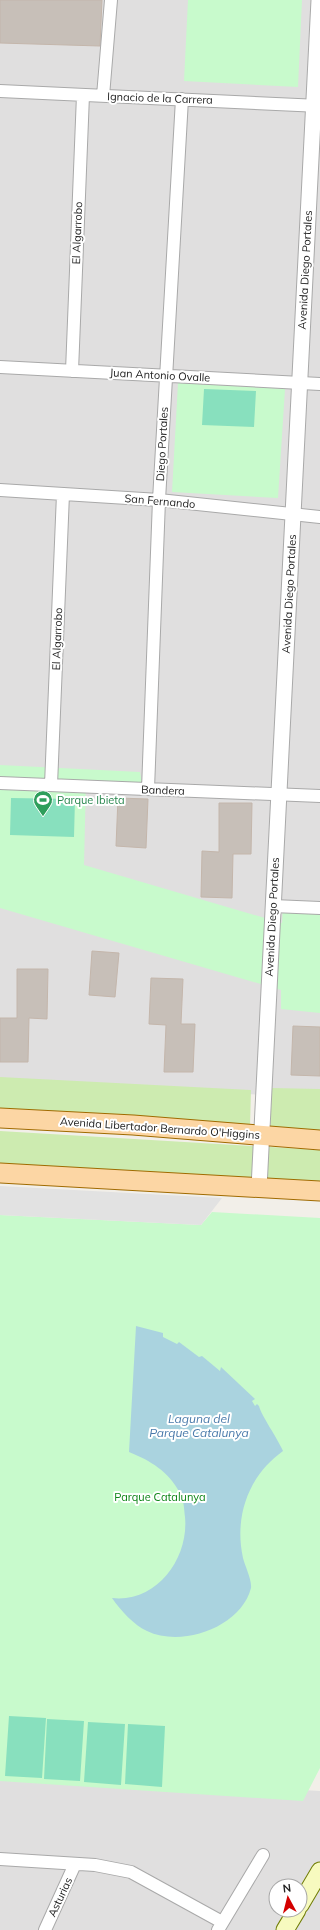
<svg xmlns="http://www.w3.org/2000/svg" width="320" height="1930" viewBox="0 0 320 1930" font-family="Mulish,sans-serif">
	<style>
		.residential { fill: #e0dfdf; fill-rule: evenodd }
		.grass { fill: #cdebb0 }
		.park { fill: #c8facc }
		.pitch { fill: #88e0be }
		.parking { fill: #e2e2e2 }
		.water { fill: #aad3df }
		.building { fill: #c7bfb8; stroke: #c4b6ab }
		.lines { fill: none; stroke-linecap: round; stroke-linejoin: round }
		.minor-casing { stroke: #a9a9a9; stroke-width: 14 }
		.tertiary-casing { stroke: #a9a9a9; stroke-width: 17 }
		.secondary-casing { stroke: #707d05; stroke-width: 19 }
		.primary-casing { stroke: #a06b00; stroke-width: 21 }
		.minor { stroke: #fff; stroke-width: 12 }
		.tertiary { stroke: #fff; stroke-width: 15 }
		.secondary { stroke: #f7fabf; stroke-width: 17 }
		.primary { stroke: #fcd6a4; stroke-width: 19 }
		.labels { text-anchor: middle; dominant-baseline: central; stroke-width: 4; stroke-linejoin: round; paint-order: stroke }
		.street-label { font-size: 11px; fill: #222; stroke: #fff }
		.leisure-label { font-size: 11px; fill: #27864d; stroke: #fff; text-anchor: start }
		.park-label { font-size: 11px; fill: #0c8416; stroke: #fff }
		.water-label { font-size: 12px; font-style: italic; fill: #4a7aab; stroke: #fff }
	</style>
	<rect width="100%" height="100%" fill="#f2efe9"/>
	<path class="residential" d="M0 0H320V1098L0 1081Z
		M0 1773 320 1791V1930H0ZM276 1886H300V1910H276Z"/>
	<path class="grass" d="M0 1077 251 1090 250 1127 0 1110Z
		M272 1088 320 1089V1133L270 1130Z
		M0 1131 320 1150V1183L0 1165Z"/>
	<path class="park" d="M188 0H302L298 87 184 81Z
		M178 383 285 389 278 498 172 492Z
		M0 765 140 772 142 783 86 780 84 865 282 923 283 905 320 906V1013L281 1009V990L0 908Z
		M212 1212 320 1218V1768L303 1801 0 1781V1215L201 1225Z"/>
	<path class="pitch" d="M204 389 256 391 254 427 202 425Z
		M11 798 75 799 74 837 10 835Z
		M9 1716 46 1718 42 1778 5 1776Z
		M47 1719 84 1721 80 1781 44 1779Z
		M88 1722 125 1724 121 1785 84 1782Z
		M128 1724 165 1726 162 1787 125 1784Z"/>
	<path class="parking" d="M0 1186 222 1198 201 1225 0 1215Z"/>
	<path class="water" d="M136 1326 163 1333V1337L177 1344 179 1342 199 1357 202 1356 220 1371 221 1367 255 1399 252 1401 255 1406 257 1404 259 1406C261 1415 278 1439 283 1451 248 1476 234 1517 243 1558 245 1566 252 1580 251 1588 241 1627 182 1648 147 1631 134 1625 121 1611 112 1598 157 1603 189 1558 185 1517 184 1509 184 1500 180 1493 168 1471 151 1461 129 1452Z"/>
	<path class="building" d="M0 0H102L100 46 0 43Z
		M118 798 148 799 146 848 116 846Z
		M219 803H252L251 854H233L232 898 201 897 202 851 219 852Z
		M92 951 119 953 115 997 89 995Z
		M17 969H48L47 1019 29 1018 28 1062H0V1018H17Z
		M151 978 183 979 181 1024H195L193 1072H164L166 1025 149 1024Z
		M293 1026 320 1027V1076L291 1075Z"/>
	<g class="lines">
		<defs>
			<path id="minor" d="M0 91 320 106
				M103 96 111 0
				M0 367 320 384
				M72 371 83 95
				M0 490 159 500 320 517
				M0 783 320 796
				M51 785 63 494
				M148 789 159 500 182 99
				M273 906 320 908
				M0 1859 95 1865 131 1872 222 1922
				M45 1930 75 1864
				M218 1930 263 1855"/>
			<path id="tertiary" d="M259 1188 319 0"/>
			<path id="secondary" d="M300 1905 320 1871
				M285 1930 297 1910"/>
			<path id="primary" d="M0 1118 133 1125 320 1140
				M0 1173 320 1191"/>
		</defs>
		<use href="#minor" class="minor-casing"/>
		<use href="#tertiary" class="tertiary-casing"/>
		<use href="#secondary" class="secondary-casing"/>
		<use href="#primary" class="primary-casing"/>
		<use href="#minor" class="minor"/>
		<use href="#tertiary" class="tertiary"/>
		<use href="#secondary" class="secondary"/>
		<use href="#primary" class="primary"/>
	</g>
	<defs>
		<symbol id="stadium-pin" viewBox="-11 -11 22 30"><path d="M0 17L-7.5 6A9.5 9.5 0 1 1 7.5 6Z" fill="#2e9e5b" stroke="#fff"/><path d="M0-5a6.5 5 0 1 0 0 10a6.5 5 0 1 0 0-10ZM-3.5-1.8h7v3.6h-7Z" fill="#fff"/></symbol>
	</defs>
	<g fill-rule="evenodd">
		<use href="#stadium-pin" x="32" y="789" width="22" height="30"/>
	</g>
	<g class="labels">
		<g class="street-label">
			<text transform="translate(160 98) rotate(2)">Ignacio de la Carrera</text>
			<text transform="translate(77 233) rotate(-88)">El Algarrobo</text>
			<text transform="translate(305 270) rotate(-87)">Avenida Diego Portales</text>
			<text transform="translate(160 375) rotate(3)">Juan Antonio Ovalle</text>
			<text transform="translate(162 444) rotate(-87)">Diego Portales</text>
			<text transform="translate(160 501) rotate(5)">San Fernando</text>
			<text transform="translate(289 594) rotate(-87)">Avenida Diego Portales</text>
			<text transform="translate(57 639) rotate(-88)">El Algarrobo</text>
			<text transform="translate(163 790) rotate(2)">Bandera</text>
			<text transform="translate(272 917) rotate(-87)">Avenida Diego Portales</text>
			<text transform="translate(160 1128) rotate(4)">Avenida Libertador Bernardo O'Higgins</text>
			<text transform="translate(60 1897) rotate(-65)">Asturias</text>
		</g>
		<g class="leisure-label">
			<text x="57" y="800">Parque Ibieta</text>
		</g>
		<g class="park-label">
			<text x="160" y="1497">Parque Catalunya</text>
		</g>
		<g class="water-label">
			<text x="199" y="1418">Laguna del<tspan x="199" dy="14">Parque Catalunya</tspan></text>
		</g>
	</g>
	<g transform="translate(288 1898) rotate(353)"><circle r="19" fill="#ffffff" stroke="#a7a7a7"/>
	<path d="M0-3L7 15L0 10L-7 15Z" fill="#d40000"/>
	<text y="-6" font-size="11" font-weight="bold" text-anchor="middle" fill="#222222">N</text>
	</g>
</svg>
